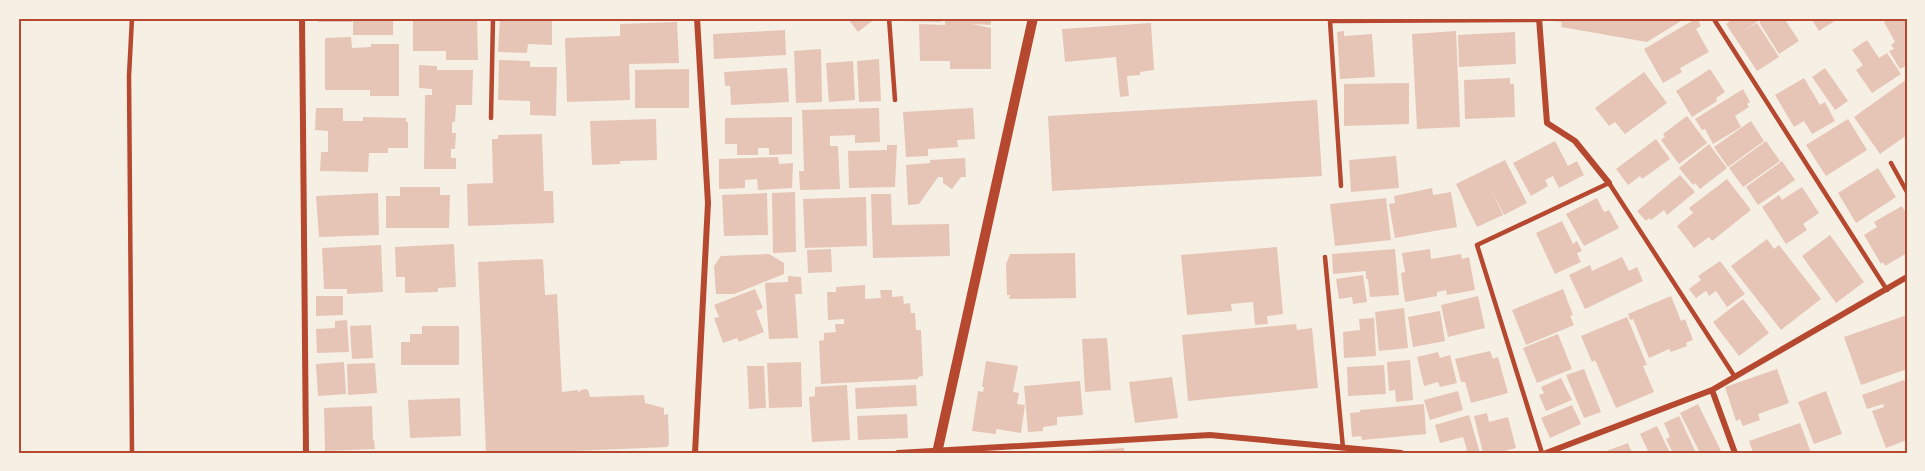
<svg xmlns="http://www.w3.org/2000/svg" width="1925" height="471" viewBox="0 0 1925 471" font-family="Raleway,sans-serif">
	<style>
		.building { fill: #e6c5b7 }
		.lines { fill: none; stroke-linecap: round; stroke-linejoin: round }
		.service { stroke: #b5482f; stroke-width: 4.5 }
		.minor { stroke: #b5482f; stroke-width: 6 }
		.tertiary { stroke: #b5482f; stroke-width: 10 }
		.neatline { fill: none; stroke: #b5482f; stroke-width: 2 }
	</style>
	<rect width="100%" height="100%" fill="#f6efe4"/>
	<path class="building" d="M318 18H352V22H318Z
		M353 18H393V35H353Z
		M413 18H477L478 60H446V51H413Z
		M500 18H552V45L528 44 527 53 498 52Z
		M851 18H876L858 32 849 20Z
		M901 18H941V22L901 21Z
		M945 18H991V25L972 24 991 28V69H950V61H920L919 24 945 25Z
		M1552 18H1682L1681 21 1647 42 1561 27 1562 22 1552 21Z
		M1697 18 1701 26 1696 29 1709 52 1680 68 1682 72 1663 83 1644 49Z
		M1734 18H1762L1744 31 1757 23 1779 57 1757 71 1726 24Z
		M1766 18H1784L1799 41 1779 54 1759 22Z
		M1811 18H1839L1819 31Z
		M1891 18H1905L1907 21V65L1900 69 1889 51 1894 49 1891 45 1895 42 1884 22Z
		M677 22 679 63 629 64 630 100 567 102 565 38 620 36V24Z
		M1151 23 1154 70 1140 72V75L1127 76 1129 96 1120 97 1116 57 1065 62 1062 29Z
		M785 30 786 55 714 59 713 34Z
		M1344 31V36L1372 34 1375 77 1340 79 1337 32Z
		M1456 31 1460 127 1417 129 1412 34Z
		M1515 32 1516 64 1459 67 1458 35Z
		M351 37 352 48 371 47V44H399V96H370V90H325V38Z
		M1867 40 1879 58 1887 53 1901 74 1872 93 1856 70 1863 65 1852 50Z
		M821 49 822 102 796 103 794 51Z
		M879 59 881 101 859 102 857 61Z
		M499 60 530 61V67H557L556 116 530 115V101L498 100Z
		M853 61 855 100 829 102 826 63Z
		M419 65 437 66V70H473L472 105H456L455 122H452V133H456L455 149H451V158H456V169H424L425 95H432V89L419 88Z
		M787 68 789 102 731 105 730 86H725L724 72Z
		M1825 68 1848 101 1835 110 1812 77Z
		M689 69V108H635V70Z
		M1710 69 1725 92 1716 98 1717 101 1692 117 1676 91Z
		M1644 72 1667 103 1625 134 1615 122 1609 126 1595 108Z
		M1510 78V84H1514L1515 117 1465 119 1464 80Z
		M1804 78 1820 105 1825 102 1835 121 1812 134 1804 121 1794 127 1775 95Z
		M1907 79V135L1880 154 1854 117Z
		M1409 83V124L1344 126V84Z
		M1743 89 1750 102 1747 104 1749 107 1735 116 1741 127 1713 144 1705 129 1702 130 1695 119Z
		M1317 100 1322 176 1052 191 1048 116Z
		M316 108H343V121H363V117L406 118V122H408V148H388V153H369L368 172 320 171 321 152H328V131L315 130Z
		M879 108 880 142 855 143V135L830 136V146H838L840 189 800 190 799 171H804L802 110Z
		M973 108 975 139 957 140 958 147 928 149V156L906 157 903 112Z
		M1687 116 1707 143 1679 164 1661 140 1665 137 1663 134Z
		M792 117V154L769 155V148H758V155H737V144H725V118Z
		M656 119 657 160 620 161V164L592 165 590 121Z
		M1848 119 1867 150 1826 176 1806 145Z
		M1751 121 1764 141 1728 167 1714 147Z
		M542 134 544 191H553L554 223 468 226 467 184 493 183 492 139H498V135Z
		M1656 139 1670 159 1642 179 1640 176 1628 185 1616 169Z
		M1555 141 1568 166 1577 161 1584 175 1559 188 1553 176 1545 180 1548 186 1531 196 1513 163Z
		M1766 141 1780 161 1743 187 1729 168Z
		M1709 144 1727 168 1700 189 1695 183 1693 185 1679 168Z
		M887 145H897L895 187 849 188 848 151 887 150Z
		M1396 156 1399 188 1351 192 1349 160Z
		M778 157 779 164 793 163 792 188 758 190 757 179 745 180V188L719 189V159Z
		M965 158 966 177H961L952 189 943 183V177H938L919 204 908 205 906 165 930 163V160Z
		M1505 160 1527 203 1504 215 1491 189 1503 215 1477 227 1456 184Z
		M1782 161 1795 180 1758 205 1746 187Z
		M1878 168 1896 197 1856 223 1838 193Z
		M1680 175 1695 192 1667 215 1664 210 1651 220 1649 218 1646 221 1637 211Z
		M1727 179 1751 210 1712 241 1709 237 1694 248 1677 226 1693 213 1689 208Z
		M400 187H440V195H450L449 228H386V196H400Z
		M1802 187 1819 213 1803 224 1807 230 1786 244 1762 207 1779 195 1782 200Z
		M1432 188 1433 195 1451 192 1457 227 1395 238 1389 204 1395 203 1394 196Z
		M795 192 796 252 773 253 772 193Z
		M378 193 379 235 319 237 316 196Z
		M767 193 768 235 724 236 722 195Z
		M871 194H891L892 225 949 224 950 256 873 258Z
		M866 197 867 246 805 248 803 199Z
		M1386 198 1391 240 1335 246 1330 204Z
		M1597 198 1604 212 1609 210 1619 228 1584 246 1566 214Z
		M1902 206 1907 215V253L1885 266 1883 262 1881 264 1864 235 1877 227 1874 222Z
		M1562 221 1573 244 1577 241 1582 251 1577 253 1581 262 1555 274 1536 233Z
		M1830 235 1864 282 1836 303 1802 256Z
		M1767 239 1774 249 1779 245 1821 299 1781 330 1731 266Z
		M454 244 456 287 438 288V292L405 293V277H396L395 247Z
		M381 245 383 292 347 294V289H324L322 248Z
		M1277 247 1283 314 1267 316 1268 324 1255 325 1253 302 1231 304 1232 311 1187 315 1181 255Z
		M831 249 832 272 808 273 807 250Z
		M1395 249 1399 295 1370 297 1368 279H1366V271L1333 274 1332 254Z
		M1430 249 1431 259 1461 254 1462 259 1469 257 1475 290 1447 295 1446 290 1437 292V296L1405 302 1401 273 1405 272 1402 253Z
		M1075 253 1076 298 1009 299 1010 295H1007L1006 264 1010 254Z
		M769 254 784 263V274L734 294H716L714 266 721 256Z
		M1622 257 1629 271 1637 267 1643 281 1585 309 1569 275 1590 265 1592 271Z
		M543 259 545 295 557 294 562 392 578 390V392L584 389 588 390 590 397 644 395 645 403 664 408V415L668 414 669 444 667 447 527 453H486L478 262Z
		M1720 261 1745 294 1727 307 1716 291 1709 296 1706 291 1696 298 1689 289 1701 280 1698 276Z
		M1363 275 1367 302 1353 304 1352 297 1339 299 1336 279Z
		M788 276 801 277 802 294H795L798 338 769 339 765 283 788 282Z
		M865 285V299L881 298 880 290H892V297L903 296 904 304 910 303 911 313H915L916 330H921L923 376 918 377V379L821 384 819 341 824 340V333L836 332 835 324H844V319L828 320 827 292H836V287Z
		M755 289 763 308 756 311 764 332 739 342 737 338 723 343 714 318 719 317 714 305Z
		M1563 289 1573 315 1570 316 1574 325 1526 345 1512 310Z
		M316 296H343V315L316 316Z
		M1478 296 1485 328 1448 337 1441 305Z
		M1671 296 1681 321 1685 319 1693 340 1686 343 1687 346 1671 352 1669 349 1649 358 1633 319 1630 320 1628 314Z
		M1743 299 1769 333 1739 356 1713 322Z
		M1404 308 1408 348 1379 351 1375 312Z
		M1440 311 1445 341 1413 347 1408 317Z
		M1907 315V369L1861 385 1844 337Z
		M1627 317 1647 365 1643 366 1654 392 1616 408 1595 360 1592 362 1581 336Z
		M1374 318 1376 356 1344 358 1343 332 1360 330 1359 319Z
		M347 320 349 352 317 353 316 329 335 328V321Z
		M1296 324 1297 330 1312 328 1318 388 1188 401 1182 335Z
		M371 325 373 358 352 359 350 326Z
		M422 326H459V365H401V342H410V334H422Z
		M1558 334 1572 369 1537 383 1523 348Z
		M1107 338 1111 390 1085 392 1082 339Z
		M1490 351 1493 359 1498 357 1508 393 1471 403 1465 382H1461L1455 359Z
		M1438 352 1440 358 1450 355 1457 383 1440 387 1438 382 1424 386 1417 357Z
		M1410 360 1413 400 1396 402 1395 390 1389 391 1387 362Z
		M986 361 1018 366 1013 392 1019 393 1017 404 1025 405 1021 433 996 429V434L972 431 978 391 983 392 984 387H982Z
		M344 362 346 394 318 396 316 364Z
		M801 362 802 407 769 408 767 363Z
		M375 363 377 393 348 395 347 364Z
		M1384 365 1386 394 1348 396 1347 367Z
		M747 366H764L766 408 749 409Z
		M1584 369 1601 412 1584 418 1566 375Z
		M1777 369 1789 403 1758 414 1760 420 1743 426 1740 419 1736 421 1725 387Z
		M1172 377 1178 418 1135 423 1129 382Z
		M1561 378 1572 400 1546 411 1539 395 1544 393 1541 387Z
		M1904 380 1906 384H1907V440L1886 448 1872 411 1884 407 1883 404 1867 409 1862 395Z
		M1080 381 1083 415 1057 417V425L1043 427V431L1028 432 1024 386Z
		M847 385 850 440 812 442 809 397 815 396V387Z
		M916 385 917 406 856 409 855 388Z
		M1458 391 1463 410 1430 420 1424 400Z
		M1826 391 1842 434 1814 444 1798 402Z
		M460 398 461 436 410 438 408 400Z
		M1424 404 1426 434 1362 440 1361 436 1352 437 1350 413 1360 412V410Z
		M1698 404 1722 453H1700L1680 413Z
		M1572 405 1581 424 1550 438 1541 418Z
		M372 406 373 440H374L375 449 325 451 324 408Z
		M1487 413 1489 422 1508 417 1516 448 1497 453H1483L1474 416Z
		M907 414 908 438 858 440 857 416Z
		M1469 415 1480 453H1461L1467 450 1463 437 1440 443 1435 425Z
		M1679 416 1696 453H1673L1666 439 1670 437 1664 423Z
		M1800 423 1811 453H1753L1749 441Z
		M1657 426 1670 453H1649L1640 434Z
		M1628 443 1632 453H1601Z
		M1124 448V453H1087L1086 451Z"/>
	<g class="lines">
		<path class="service" d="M889 18 895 100
			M1719 18 1715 21 1887 290
			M491 118 493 18
			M1891 163 1907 192
			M1341 186 1330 21 1539 20
			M1325 257 1343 448
			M132 453 129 76 132 18
			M1542 453 1477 245 1609 183 1735 377"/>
		<path class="minor" d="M302 18 306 453
			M1539 18 1547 123 1575 141 1609 183
			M1712 390 1735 453
			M695 453 708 203 697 18
			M898 453 1210 435 1401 453
			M1546 453 1712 390 1907 277"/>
		<path class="tertiary" d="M937 453 1033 18"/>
	</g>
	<rect width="1925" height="471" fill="none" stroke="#f6efe4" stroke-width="39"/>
	<rect x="20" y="20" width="1886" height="432" class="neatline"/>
</svg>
